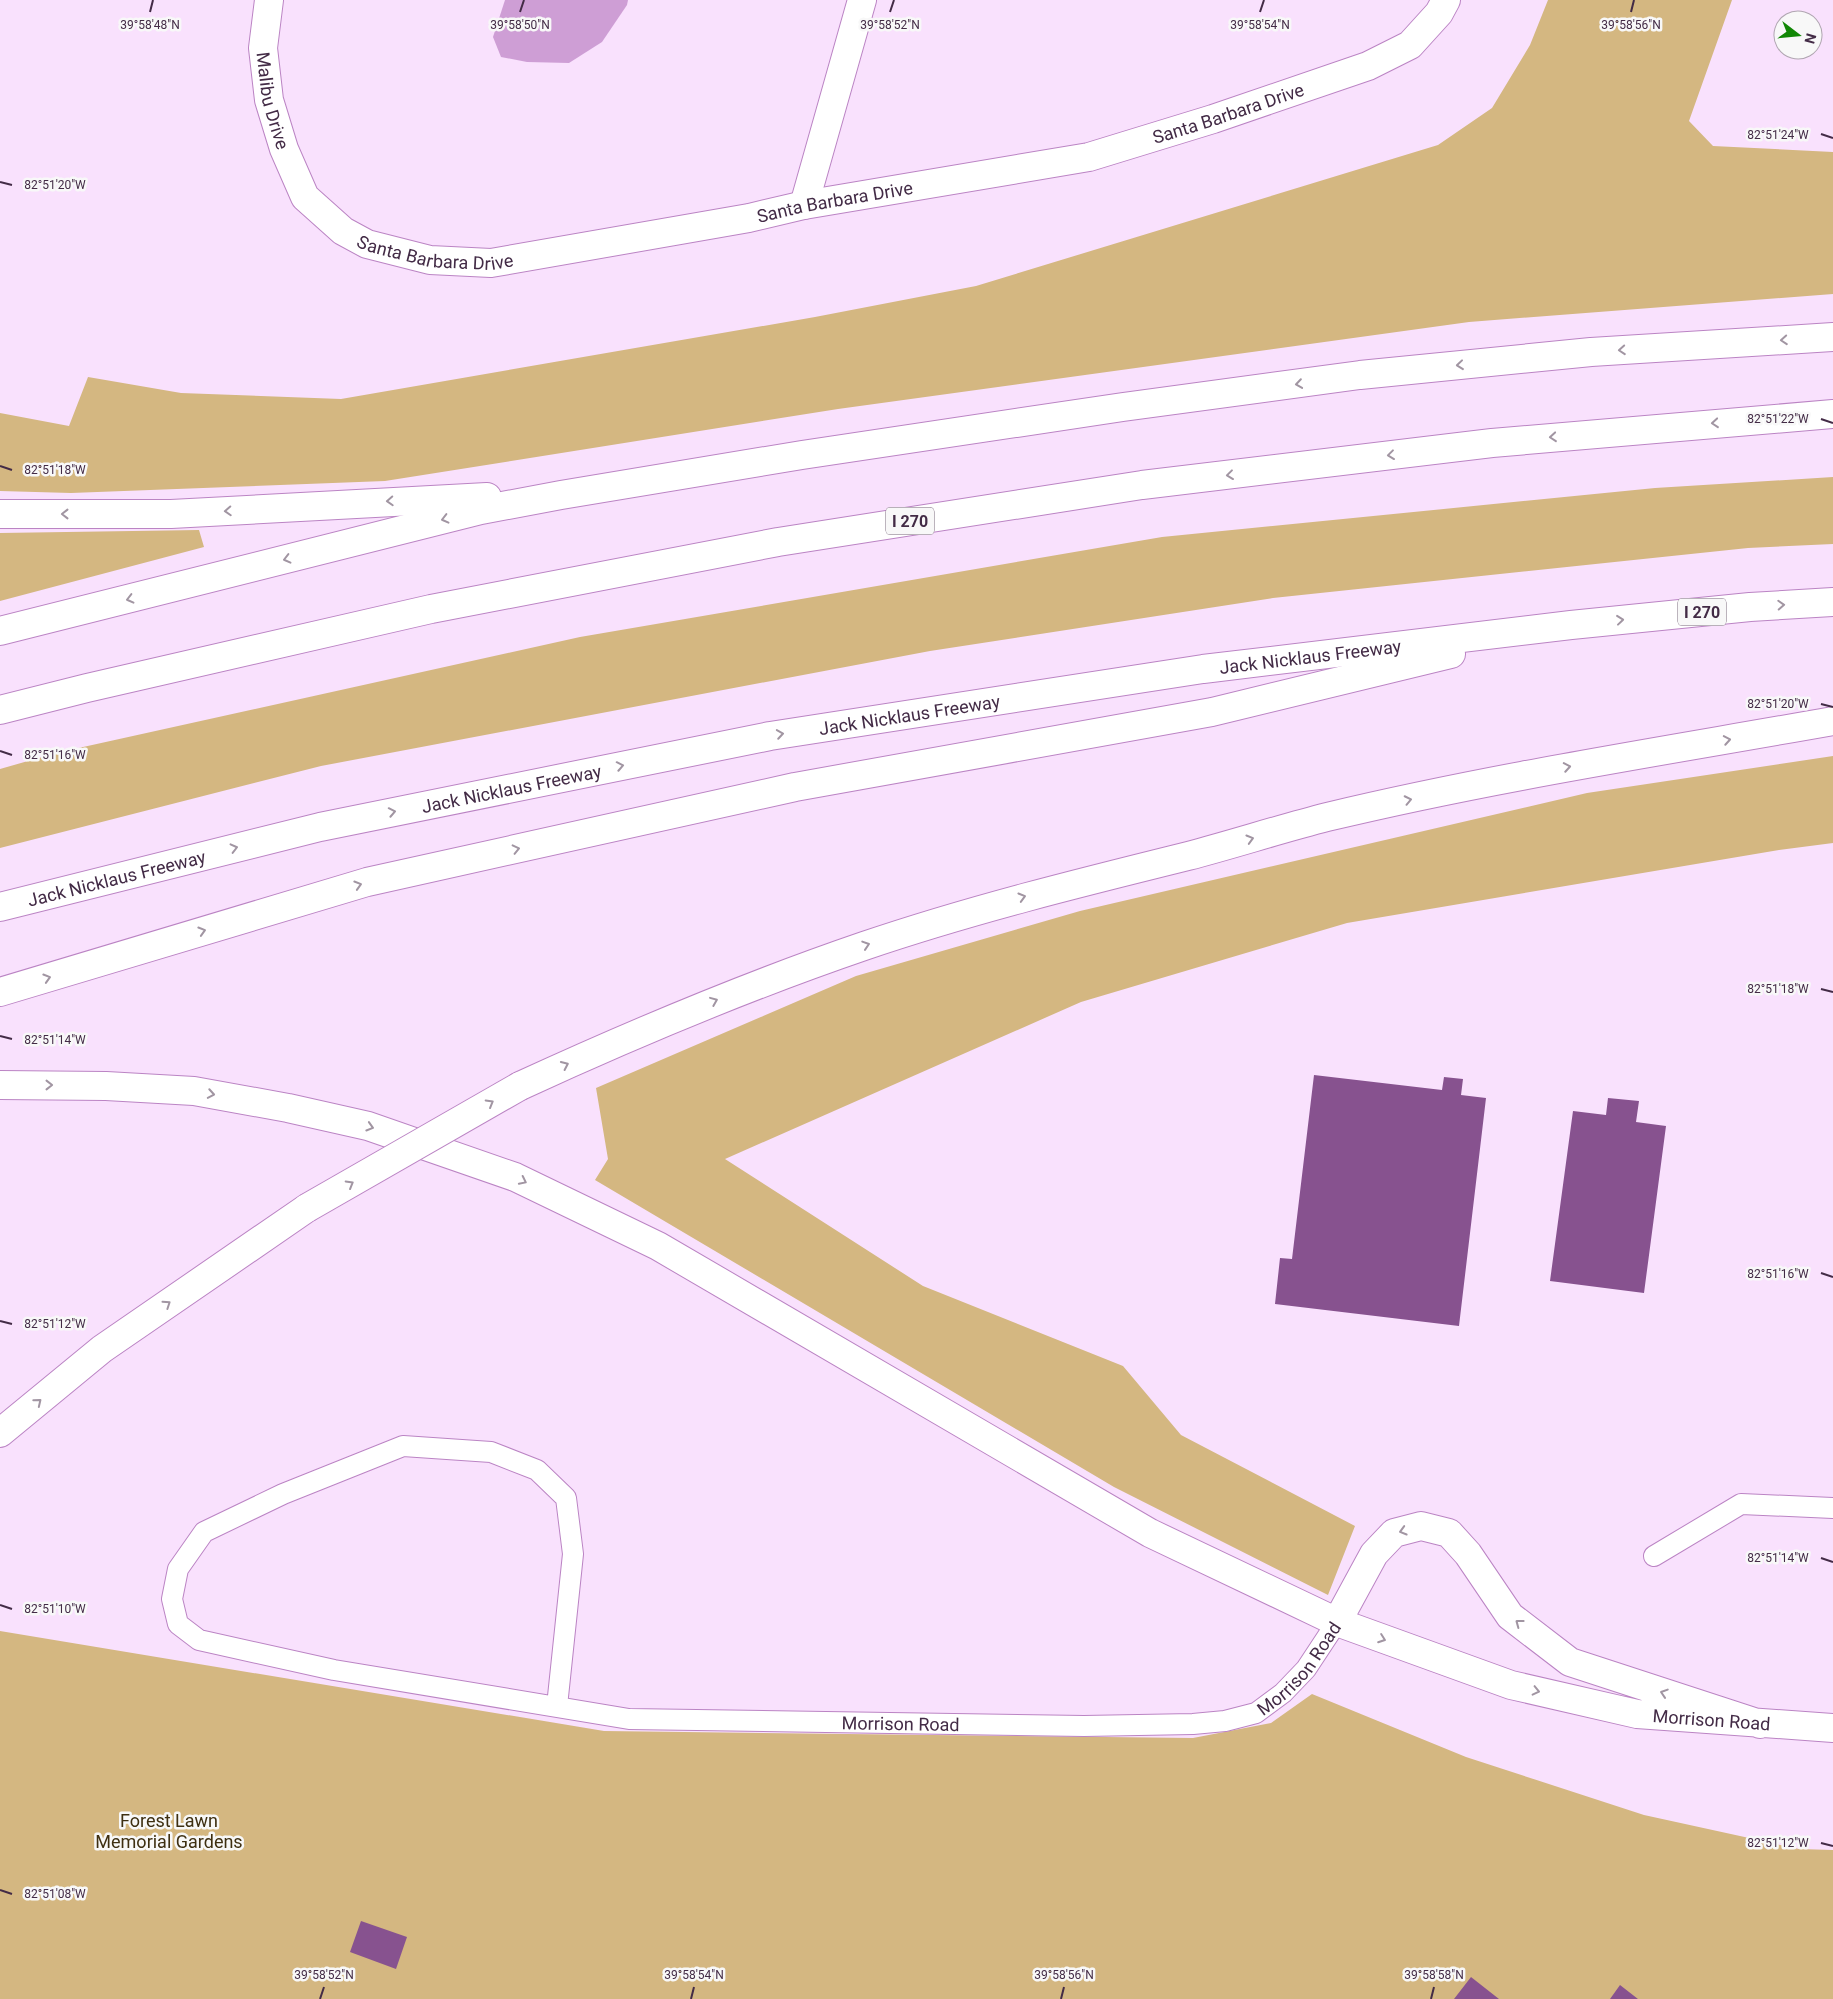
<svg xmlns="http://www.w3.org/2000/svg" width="1833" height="1999" viewBox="0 0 1833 1999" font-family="Roboto,sans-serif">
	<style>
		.green { fill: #d4b781 }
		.water { fill: #ce9ed5 }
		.building { fill: #87528f }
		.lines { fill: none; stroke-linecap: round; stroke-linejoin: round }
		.service-casing { stroke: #bb84c4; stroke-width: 22 }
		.minor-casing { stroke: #bb84c4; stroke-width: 30 }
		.tertiary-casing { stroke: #bb84c4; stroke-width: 30 }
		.motorway-casing { stroke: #bb84c4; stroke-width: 30 }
		.service { stroke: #fff; stroke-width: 20 }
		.minor { stroke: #fff; stroke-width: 28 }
		.tertiary { stroke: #fff; stroke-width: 28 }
		.motorway { stroke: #fff; stroke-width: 28 }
		.motorway-bridge-casing { stroke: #bb84c4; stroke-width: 30; stroke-linecap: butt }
		.motorway-bridge { stroke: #fff; stroke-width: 28 }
		.oneway { stroke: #a195a2 }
		.ticks { fill: none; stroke: #432b46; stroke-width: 2 }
		.labels { text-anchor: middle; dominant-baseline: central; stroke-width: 5; stroke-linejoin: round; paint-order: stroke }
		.shield { fill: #f8f8f8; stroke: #79687b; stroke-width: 1 }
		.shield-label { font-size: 16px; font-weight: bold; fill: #432b46 }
		.street-label { font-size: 18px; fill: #432b46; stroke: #f8f8f8 }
		.park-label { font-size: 18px; fill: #3e2f11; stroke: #f8f8f8 }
		.ticks-label { font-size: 12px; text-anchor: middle; fill: #432b46; stroke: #f8f8f8; stroke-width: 5; stroke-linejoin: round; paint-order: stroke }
	</style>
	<rect width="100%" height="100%" fill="#f9e1fd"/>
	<path class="green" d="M1548 0H1732L1689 121 1713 146 1833 152V294L1469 322 838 409 385 481 71 493 0 491V413L69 426 88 377 181 393 341 399 815 317 976 286 1438 145 1492 108 1530 45Z
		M1833 477V544L1748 548 1273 598 930 651 321 766 0 848V769L56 753 580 637 1162 537 1655 488Z
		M199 530 204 547 0 601V533Z
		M1833 756V843L1779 850 1347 923 1081 1002 725 1159 923 1286 1123 1366 1181 1435 1355 1526 1328 1595 1114 1487 595 1180 608 1159 596 1088 856 976 1080 911 1587 793Z
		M0 1631 604 1731 1193 1738 1271 1723 1312 1694 1466 1757 1644 1815 1799 1849 1833 1850V1999H0Z"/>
	<path class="water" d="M505 0H628L627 5 602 42 569 63 527 62 501 57 493 37Z"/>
	<path class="building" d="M1314 1075 1442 1090 1444 1077 1463 1079 1461 1095 1486 1098 1459 1326 1275 1304 1280 1258 1292 1259Z
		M1608 1098 1639 1101 1636 1122 1666 1126 1644 1293 1550 1281 1573 1111 1606 1115Z
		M361 1921 407 1937 396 1969 350 1952Z
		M1471 1977 1499 1999H1454Z
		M1620 1985 1638 1999H1610Z"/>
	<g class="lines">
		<defs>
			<g id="service">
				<path d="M1654 1556 1741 1504 1833 1508"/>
				<path id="s1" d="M557 1706 573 1554 566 1498 537 1470 491 1452 403 1446 283 1494 204 1532 178 1569 172 1599 178 1624 199 1640 334 1670 629 1719 1084 1726 1193 1724 1225 1721 1256 1713 1283 1693 1306 1669 1337 1622"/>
			</g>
			<g id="minor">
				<path id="s2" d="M269 0 263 48 269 100 284 149 305 197 343 231 367 244 430 260 491 263 749 218 804 205 1089 157 1213 119 1368 66 1410 45 1439 13 1446 0"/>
				<path d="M804 205 862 0"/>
			</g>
			<g id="tertiary">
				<path id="s3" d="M1760 1724 1570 1662 1510 1616 1468 1554 1449 1533 1421 1526 1394 1533 1374 1554 1337 1622 1511 1685 1637 1714 1833 1728"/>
			</g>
			<g id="motorway">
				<path d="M0 514H171L487 497"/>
				<path d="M0 631 481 510 561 495 802 455 1123 407 1360 375 1591 352 1833 337"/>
				<path d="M0 710 87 688 431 609 778 542 1142 485 1492 443 1833 414"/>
				<path id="s4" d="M0 907 320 827 770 736 1203 669 1571 625 1750 607 1833 602"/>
				<path d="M0 992 367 882 795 787 1212 712 1451 654"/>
				<path d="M0 1085 106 1086 194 1091 288 1108 368 1126 515 1177 658 1246 1150 1533 1337 1622"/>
				<path d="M520 1086C633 1034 747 986 864 946 970 910 1079 883 1188 856 1234 844 1280 829 1327 817 1494 777 1664 751 1833 721"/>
				<path d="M0 1433 102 1349 307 1208"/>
			</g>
		</defs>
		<use href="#service" class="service-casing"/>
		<use href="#minor" class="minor-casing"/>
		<use href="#tertiary" class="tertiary-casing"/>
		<use href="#motorway" class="motorway-casing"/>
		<use href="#service" class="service"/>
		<use href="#minor" class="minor"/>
		<use href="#tertiary" class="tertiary"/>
		<use href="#motorway" class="motorway"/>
		<defs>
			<path id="motorway-bridge" d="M307 1208 520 1086"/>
		</defs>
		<use href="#motorway-bridge" class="motorway-bridge-casing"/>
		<use href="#motorway-bridge" class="motorway-bridge"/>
	</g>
	<defs><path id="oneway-chevron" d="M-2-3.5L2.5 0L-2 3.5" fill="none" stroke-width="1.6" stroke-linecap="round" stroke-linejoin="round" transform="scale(1.25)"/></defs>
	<g class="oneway">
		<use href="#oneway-chevron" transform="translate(1784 340) rotate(176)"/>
		<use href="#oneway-chevron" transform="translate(1622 350) rotate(176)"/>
		<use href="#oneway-chevron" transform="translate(1460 365) rotate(174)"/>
		<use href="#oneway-chevron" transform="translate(1299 384) rotate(172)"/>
		<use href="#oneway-chevron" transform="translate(1715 423) rotate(175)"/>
		<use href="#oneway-chevron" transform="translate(1553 437) rotate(175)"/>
		<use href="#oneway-chevron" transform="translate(1391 455) rotate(173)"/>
		<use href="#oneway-chevron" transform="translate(1230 475) rotate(173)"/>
		<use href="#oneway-chevron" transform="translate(390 501) rotate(177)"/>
		<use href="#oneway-chevron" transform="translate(228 511) rotate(177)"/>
		<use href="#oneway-chevron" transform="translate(65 514) rotate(-180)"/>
		<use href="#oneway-chevron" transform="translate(445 519) rotate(166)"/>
		<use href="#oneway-chevron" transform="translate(287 559) rotate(166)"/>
		<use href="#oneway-chevron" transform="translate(130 599) rotate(166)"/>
		<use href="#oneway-chevron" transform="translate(1781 605) rotate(-3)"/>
		<use href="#oneway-chevron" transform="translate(1620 620) rotate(-6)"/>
		<use href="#oneway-chevron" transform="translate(780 734) rotate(-9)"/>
		<use href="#oneway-chevron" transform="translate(1727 740) rotate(-10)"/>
		<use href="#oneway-chevron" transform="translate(620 766) rotate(-11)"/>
		<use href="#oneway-chevron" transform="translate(1567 767) rotate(-10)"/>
		<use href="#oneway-chevron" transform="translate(1408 800) rotate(-12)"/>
		<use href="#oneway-chevron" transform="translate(392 812) rotate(-11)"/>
		<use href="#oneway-chevron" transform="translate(1250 839) rotate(-16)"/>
		<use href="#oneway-chevron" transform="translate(234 848) rotate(-14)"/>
		<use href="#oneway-chevron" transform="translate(516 849) rotate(-13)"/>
		<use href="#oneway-chevron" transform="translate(358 885) rotate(-17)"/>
		<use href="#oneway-chevron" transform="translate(1022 897) rotate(-16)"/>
		<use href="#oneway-chevron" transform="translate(202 931) rotate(-17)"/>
		<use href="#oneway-chevron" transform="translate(866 945) rotate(-18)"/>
		<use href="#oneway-chevron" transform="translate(47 978) rotate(-17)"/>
		<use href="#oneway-chevron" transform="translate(714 1001) rotate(-22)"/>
		<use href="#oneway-chevron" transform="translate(565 1065) rotate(-25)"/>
		<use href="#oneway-chevron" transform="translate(49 1085)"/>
		<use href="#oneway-chevron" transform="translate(211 1094) rotate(10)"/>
		<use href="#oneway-chevron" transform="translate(490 1103) rotate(-30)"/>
		<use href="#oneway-chevron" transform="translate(370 1127) rotate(17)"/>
		<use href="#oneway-chevron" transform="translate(523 1181) rotate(26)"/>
		<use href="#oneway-chevron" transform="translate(350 1184) rotate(-30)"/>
		<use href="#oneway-chevron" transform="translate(167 1304) rotate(-34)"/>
		<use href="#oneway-chevron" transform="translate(38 1402) rotate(-39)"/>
		<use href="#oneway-chevron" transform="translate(1403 1531) rotate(164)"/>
		<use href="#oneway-chevron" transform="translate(1519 1623) rotate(-143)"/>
		<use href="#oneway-chevron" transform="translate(1382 1639) rotate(20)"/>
		<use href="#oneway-chevron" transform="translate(1536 1691) rotate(13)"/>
		<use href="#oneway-chevron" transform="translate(1664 1693) rotate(-162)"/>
	</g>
	<path class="ticks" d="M150 12 153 0M520 12 524 0M890 12 894 0M1260 12 1264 0M1631 12 1634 0M1821 134 1833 138M0 182 12 185M1821 419 1833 423M0 466 12 470M1821 704 1833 707M0 751 12 755M1821 989 1833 992M0 1036 12 1039M1821 1273 1833 1277M0 1321 12 1324M1821 1558 1833 1562M0 1605 12 1609M1821 1843 1833 1846M0 1890 12 1894M320 1999 324 1987M691 1999 694 1987M1061 1999 1064 1987M1431 1999 1434 1987"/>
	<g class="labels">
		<g class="shield">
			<rect x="886" y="507.5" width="48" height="27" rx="4"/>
			<rect x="1678" y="598.5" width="48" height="27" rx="4"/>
		</g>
		<g class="shield-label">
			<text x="910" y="521">I 270</text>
			<text x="1702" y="612">I 270</text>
		</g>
		<g class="street-label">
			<text stroke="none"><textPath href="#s2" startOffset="102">Malibu Drive</textPath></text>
			<text stroke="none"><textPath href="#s2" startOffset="1162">Santa Barbara Drive</textPath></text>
			<text stroke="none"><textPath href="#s2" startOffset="758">Santa Barbara Drive</textPath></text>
			<text stroke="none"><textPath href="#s2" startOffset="352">Santa Barbara Drive</textPath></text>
			<text stroke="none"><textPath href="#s4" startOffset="1335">Jack Nicklaus Freeway</textPath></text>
			<text stroke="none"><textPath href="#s4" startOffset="930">Jack Nicklaus Freeway</textPath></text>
			<text stroke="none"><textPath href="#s4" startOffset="525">Jack Nicklaus Freeway</textPath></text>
			<text stroke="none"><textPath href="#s4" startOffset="120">Jack Nicklaus Freeway</textPath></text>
			<text stroke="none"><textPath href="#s1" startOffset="1860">Morrison Road</textPath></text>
			<text stroke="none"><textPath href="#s3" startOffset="931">Morrison Road</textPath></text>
			<text stroke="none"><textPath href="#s1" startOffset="1441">Morrison Road</textPath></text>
		</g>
		<g class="park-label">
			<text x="169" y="1820">Forest Lawn<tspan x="169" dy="21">Memorial Gardens</tspan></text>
		</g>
	</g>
	<g class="ticks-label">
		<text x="150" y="29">39°58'48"N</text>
		<text x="520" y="29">39°58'50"N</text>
		<text x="890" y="29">39°58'52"N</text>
		<text x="1260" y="29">39°58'54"N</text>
		<text x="1631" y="29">39°58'56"N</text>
		<text x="1778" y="139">82°51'24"W</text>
		<text x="55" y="189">82°51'20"W</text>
		<text x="1778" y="423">82°51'22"W</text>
		<text x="55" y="474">82°51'18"W</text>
		<text x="1778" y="708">82°51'20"W</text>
		<text x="55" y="759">82°51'16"W</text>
		<text x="1778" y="993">82°51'18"W</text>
		<text x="55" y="1044">82°51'14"W</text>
		<text x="1778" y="1278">82°51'16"W</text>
		<text x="55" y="1328">82°51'12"W</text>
		<text x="1778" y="1562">82°51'14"W</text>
		<text x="55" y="1613">82°51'10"W</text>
		<text x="1778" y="1847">82°51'12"W</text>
		<text x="55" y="1898">82°51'08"W</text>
		<text x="324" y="1979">39°58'52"N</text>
		<text x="694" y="1979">39°58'54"N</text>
		<text x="1064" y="1979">39°58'56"N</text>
		<text x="1434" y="1979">39°58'58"N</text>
	</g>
	<g transform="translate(1798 35) rotate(106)"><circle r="24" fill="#f8f8f8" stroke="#b0a6b1"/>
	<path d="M0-4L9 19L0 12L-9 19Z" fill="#118705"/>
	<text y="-8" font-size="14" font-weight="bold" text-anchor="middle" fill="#432b46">N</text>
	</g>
</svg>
